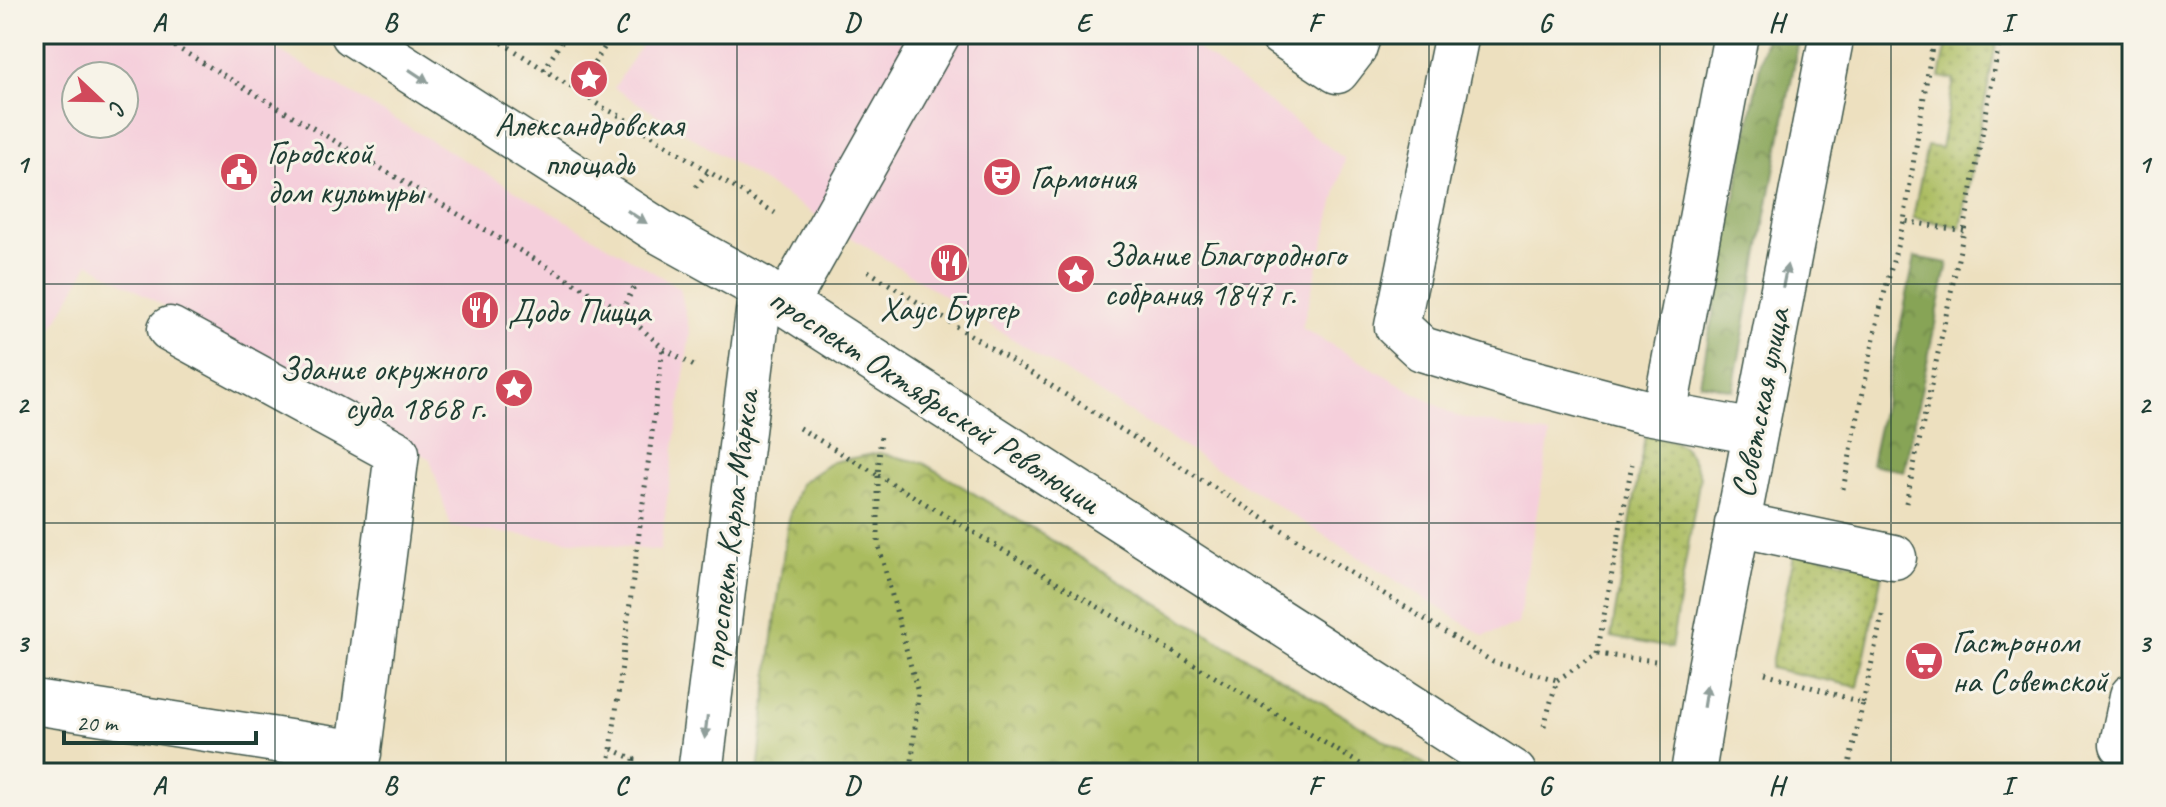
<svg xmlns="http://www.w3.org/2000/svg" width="2166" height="807" viewBox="0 0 2166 807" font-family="Caveat,sans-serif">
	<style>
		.built { fill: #f5cfdb; fill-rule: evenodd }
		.grass { fill: url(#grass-dots); stroke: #647c4a; stroke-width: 2 }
		.forest { fill: url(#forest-crowns); stroke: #537045; stroke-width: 2 }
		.park { fill: url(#park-crowns); stroke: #647c4a; stroke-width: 2 }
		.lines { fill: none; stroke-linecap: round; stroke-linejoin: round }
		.minor-casing { stroke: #3e5549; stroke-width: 47 }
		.major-casing { stroke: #3e5549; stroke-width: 47 }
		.path { stroke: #3e5549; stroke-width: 5; stroke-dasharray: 2 6; stroke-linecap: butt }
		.minor { stroke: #fff; stroke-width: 44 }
		.major { stroke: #fff; stroke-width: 44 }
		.oneway { fill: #8f9e9a }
		.grid { fill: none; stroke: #1f3d34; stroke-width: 2; stroke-opacity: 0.55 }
		.labels { text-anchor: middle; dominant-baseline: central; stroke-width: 6; stroke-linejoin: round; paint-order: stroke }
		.poi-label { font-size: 34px; fill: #1f3d34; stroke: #f7f3e8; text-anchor: start }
		.street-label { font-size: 34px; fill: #1f3d34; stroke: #f7f3e8 }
		.neatline { fill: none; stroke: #1f3d34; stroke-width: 3 }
		.grid-label { font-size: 26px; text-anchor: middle; font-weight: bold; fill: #1f3d34 }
	</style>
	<defs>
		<pattern id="grass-dots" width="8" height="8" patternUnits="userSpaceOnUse" patternTransform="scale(2)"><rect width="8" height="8" fill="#aabc5f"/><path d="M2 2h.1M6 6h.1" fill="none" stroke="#8a9a4f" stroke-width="1.8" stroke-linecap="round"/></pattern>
		<pattern id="forest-crowns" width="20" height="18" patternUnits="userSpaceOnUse" patternTransform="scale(2)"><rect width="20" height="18" fill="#87a456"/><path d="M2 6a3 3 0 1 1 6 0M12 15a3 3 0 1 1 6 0" fill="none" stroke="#6e8748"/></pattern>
		<pattern id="park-crowns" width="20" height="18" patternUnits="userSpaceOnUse" patternTransform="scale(2)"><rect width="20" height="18" fill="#aabc5f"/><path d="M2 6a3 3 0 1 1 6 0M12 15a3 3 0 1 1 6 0" fill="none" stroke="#8a9a4f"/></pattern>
	</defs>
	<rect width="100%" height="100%" fill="#f7f3e8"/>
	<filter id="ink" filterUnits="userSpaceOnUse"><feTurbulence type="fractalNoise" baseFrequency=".0125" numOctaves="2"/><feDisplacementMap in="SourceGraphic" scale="16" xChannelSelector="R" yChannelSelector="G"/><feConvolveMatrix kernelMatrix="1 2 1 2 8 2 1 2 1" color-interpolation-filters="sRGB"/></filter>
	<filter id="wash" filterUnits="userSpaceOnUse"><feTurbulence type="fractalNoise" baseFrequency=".006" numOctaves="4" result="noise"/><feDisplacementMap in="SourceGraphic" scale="32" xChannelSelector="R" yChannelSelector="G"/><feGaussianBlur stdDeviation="1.8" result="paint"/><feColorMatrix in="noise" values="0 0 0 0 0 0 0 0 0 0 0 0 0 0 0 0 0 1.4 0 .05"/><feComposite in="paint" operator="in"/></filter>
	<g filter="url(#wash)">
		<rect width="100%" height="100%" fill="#ede0bf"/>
		<path class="built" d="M34 34H251L680 288 690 333 660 551 451 527 430 459 89 263 34 362ZM76 76H124V124H76Z
			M648 34H1178L1345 159 1302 328 1456 416 1550 435 1518 624 1484 636 614 88Z"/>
		<path class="grass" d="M1949 34H1998L1961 227 1913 218 1927 146 1941 148 1954 80 1940 77Z
			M1645 436C1681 441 1686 442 1700 476L1671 648 1611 637Z
			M1795 551 1883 569 1858 687 1770 668Z"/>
		<path class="forest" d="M1766 34H1800L1733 390 1700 383Z
			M1915 257 1948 263 1904 471 1871 464Z"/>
		<path class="park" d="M879 453 923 463 1439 773H758L771 653 788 519 800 484 832 462Z"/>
	</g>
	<g filter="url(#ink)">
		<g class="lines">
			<defs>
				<path id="minor" d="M1281 34 1337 71 1354 49 1359 34
					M1457 34 1397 326 1422 349 1516 378 1642 411 1755 432
					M761 288 1514 773
					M786 304 938 34
					M170 329 397 453 356 773
					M1664 415 1736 34
					M1737 524 1894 557
					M2132 696 2122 744 2132 746
					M34 702 359 753"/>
				<path id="major" d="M353 34 662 233 761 288 700 773
					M1693 773 1710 668 1832 34"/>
			</defs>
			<use href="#minor" class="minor-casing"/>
			<use href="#major" class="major-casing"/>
			<path class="path" d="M154 34 622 311 663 348 694 366
				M489 34 602 107 620 116 775 213
				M1934 34 1904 221 1964 231
				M544 70 566 34
				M577 90 613 34
				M696 187 708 172
				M868 271 1493 662 1557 680
				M622 311 636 283
				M799 428 878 475 881 432
				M878 475 1375 773
				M878 476V543L918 693 911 773
				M1843 489 1880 309 1904 221
				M1906 503 1964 231 2001 34
				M1597 654 1632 464
				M1765 673 1863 703 1847 773
				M1863 703 1883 611
				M1544 726 1557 680 1597 654 1655 661
				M612 749 634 759 632 773
				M608 773 663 348"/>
			<use href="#minor" class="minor"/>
			<use href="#major" class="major"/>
		</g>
		<defs><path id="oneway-solid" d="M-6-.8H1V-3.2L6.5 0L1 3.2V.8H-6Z" transform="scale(2)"/></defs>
		<g class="oneway">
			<use href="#oneway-solid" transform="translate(419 76) rotate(33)"/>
			<use href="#oneway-solid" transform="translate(637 217) rotate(33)"/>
			<use href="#oneway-solid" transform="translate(1785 276) rotate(-79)"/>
			<use href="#oneway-solid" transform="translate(1705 696) rotate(-81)"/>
			<use href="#oneway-solid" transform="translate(706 727) rotate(97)"/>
		</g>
	</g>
	<path class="grid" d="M275 34V773M506 34V773M737 34V773M968 34V773M1198 34V773M1429 34V773M1660 34V773M1891 34V773M34 284H2132M34 523H2132"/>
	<defs>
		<symbol id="sight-disc" viewBox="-11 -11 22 22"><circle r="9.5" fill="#d1495b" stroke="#f7f3e8"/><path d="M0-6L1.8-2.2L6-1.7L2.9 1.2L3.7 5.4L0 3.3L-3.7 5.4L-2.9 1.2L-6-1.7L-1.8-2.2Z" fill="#fff"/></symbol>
		<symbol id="civic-disc" viewBox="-11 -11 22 22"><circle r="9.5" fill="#d1495b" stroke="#f7f3e8"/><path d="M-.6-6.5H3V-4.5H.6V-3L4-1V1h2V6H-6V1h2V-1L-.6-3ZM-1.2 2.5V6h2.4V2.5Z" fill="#fff"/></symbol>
		<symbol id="theatre-disc" viewBox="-11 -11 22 22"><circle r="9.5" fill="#d1495b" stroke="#f7f3e8"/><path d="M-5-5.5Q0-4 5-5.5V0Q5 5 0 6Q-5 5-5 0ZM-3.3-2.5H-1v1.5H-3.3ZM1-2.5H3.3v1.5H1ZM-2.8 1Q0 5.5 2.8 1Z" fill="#fff"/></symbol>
		<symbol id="restaurant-disc" viewBox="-11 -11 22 22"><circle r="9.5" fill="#d1495b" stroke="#f7f3e8"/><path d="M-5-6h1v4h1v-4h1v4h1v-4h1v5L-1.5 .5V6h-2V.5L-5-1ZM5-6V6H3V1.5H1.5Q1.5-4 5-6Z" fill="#fff"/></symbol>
		<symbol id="supermarket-disc" viewBox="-11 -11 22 22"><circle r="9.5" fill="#d1495b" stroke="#f7f3e8"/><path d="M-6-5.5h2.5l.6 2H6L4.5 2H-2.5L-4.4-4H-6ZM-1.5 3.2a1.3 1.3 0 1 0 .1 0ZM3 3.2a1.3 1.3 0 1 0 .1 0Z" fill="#fff"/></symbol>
	</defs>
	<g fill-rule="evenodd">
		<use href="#sight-disc" x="567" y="57" width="44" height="44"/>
		<use href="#civic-disc" x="217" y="150" width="44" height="44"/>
		<use href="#theatre-disc" x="980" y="155" width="44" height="44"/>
		<use href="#restaurant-disc" x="927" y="241" width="44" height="44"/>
		<use href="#sight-disc" x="1054" y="252" width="44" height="44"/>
		<use href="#restaurant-disc" x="458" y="288" width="44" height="44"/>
		<use href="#sight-disc" x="492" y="366" width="44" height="44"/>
		<use href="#supermarket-disc" x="1902" y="639" width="44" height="44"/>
	</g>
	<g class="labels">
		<g class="poi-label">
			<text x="589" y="124" text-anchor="middle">Александровская<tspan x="589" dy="39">площадь</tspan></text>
			<text x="267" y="152">Городской<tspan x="267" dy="39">дом культуры</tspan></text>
			<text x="1030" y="177">Гармония</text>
			<text x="1104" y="254">Здание Благородного<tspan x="1104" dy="39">собрания 1847 г.</tspan></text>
			<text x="949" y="308" text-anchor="middle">Хаус Бургер</text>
			<text x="508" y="310">Додо Пицца</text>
			<text x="486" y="368" text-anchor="end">Здание окружного<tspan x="486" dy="39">суда 1868 г.</tspan></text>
			<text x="1952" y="641">Гастроном<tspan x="1952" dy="39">на Советской</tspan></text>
		</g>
		<g class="street-label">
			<text transform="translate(935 400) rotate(33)">проспект Октябрьской Революции</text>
			<text transform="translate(1760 403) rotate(-79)">Советская улица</text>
			<text transform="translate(730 530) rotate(-83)">проспект Карла Маркса</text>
		</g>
	</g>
	<rect width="2166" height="807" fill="none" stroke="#f7f3e8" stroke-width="88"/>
	<g transform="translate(100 100) rotate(112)"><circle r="38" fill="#f7f3e8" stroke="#a1aaa0" stroke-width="2"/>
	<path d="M0-6L14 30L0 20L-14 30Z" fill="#d1495b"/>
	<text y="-12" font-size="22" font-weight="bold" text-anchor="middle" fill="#1f3d34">С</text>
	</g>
	<path d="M64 731v12h192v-12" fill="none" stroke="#1f3d34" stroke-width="4"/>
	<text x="76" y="731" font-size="24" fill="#1f3d34" stroke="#f7f3e8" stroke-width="6" paint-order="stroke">20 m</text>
	<rect x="44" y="44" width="2078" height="719" class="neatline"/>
	<g class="grid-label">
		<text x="159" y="31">A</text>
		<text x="390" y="31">B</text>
		<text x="621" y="31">C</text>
		<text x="852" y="31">D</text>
		<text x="1083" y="31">E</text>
		<text x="1314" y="31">F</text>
		<text x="1545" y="31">G</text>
		<text x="1776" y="31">H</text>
		<text x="2007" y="31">I</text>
		<text x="22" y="173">1</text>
		<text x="2144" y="173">1</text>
		<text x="22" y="413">2</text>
		<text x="2144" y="413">2</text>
		<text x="22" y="652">3</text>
		<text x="2144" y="652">3</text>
		<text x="159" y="794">A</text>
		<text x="390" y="794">B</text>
		<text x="621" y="794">C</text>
		<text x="852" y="794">D</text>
		<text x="1083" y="794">E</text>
		<text x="1314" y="794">F</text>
		<text x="1545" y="794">G</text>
		<text x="1776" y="794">H</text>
		<text x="2007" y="794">I</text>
	</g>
</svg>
